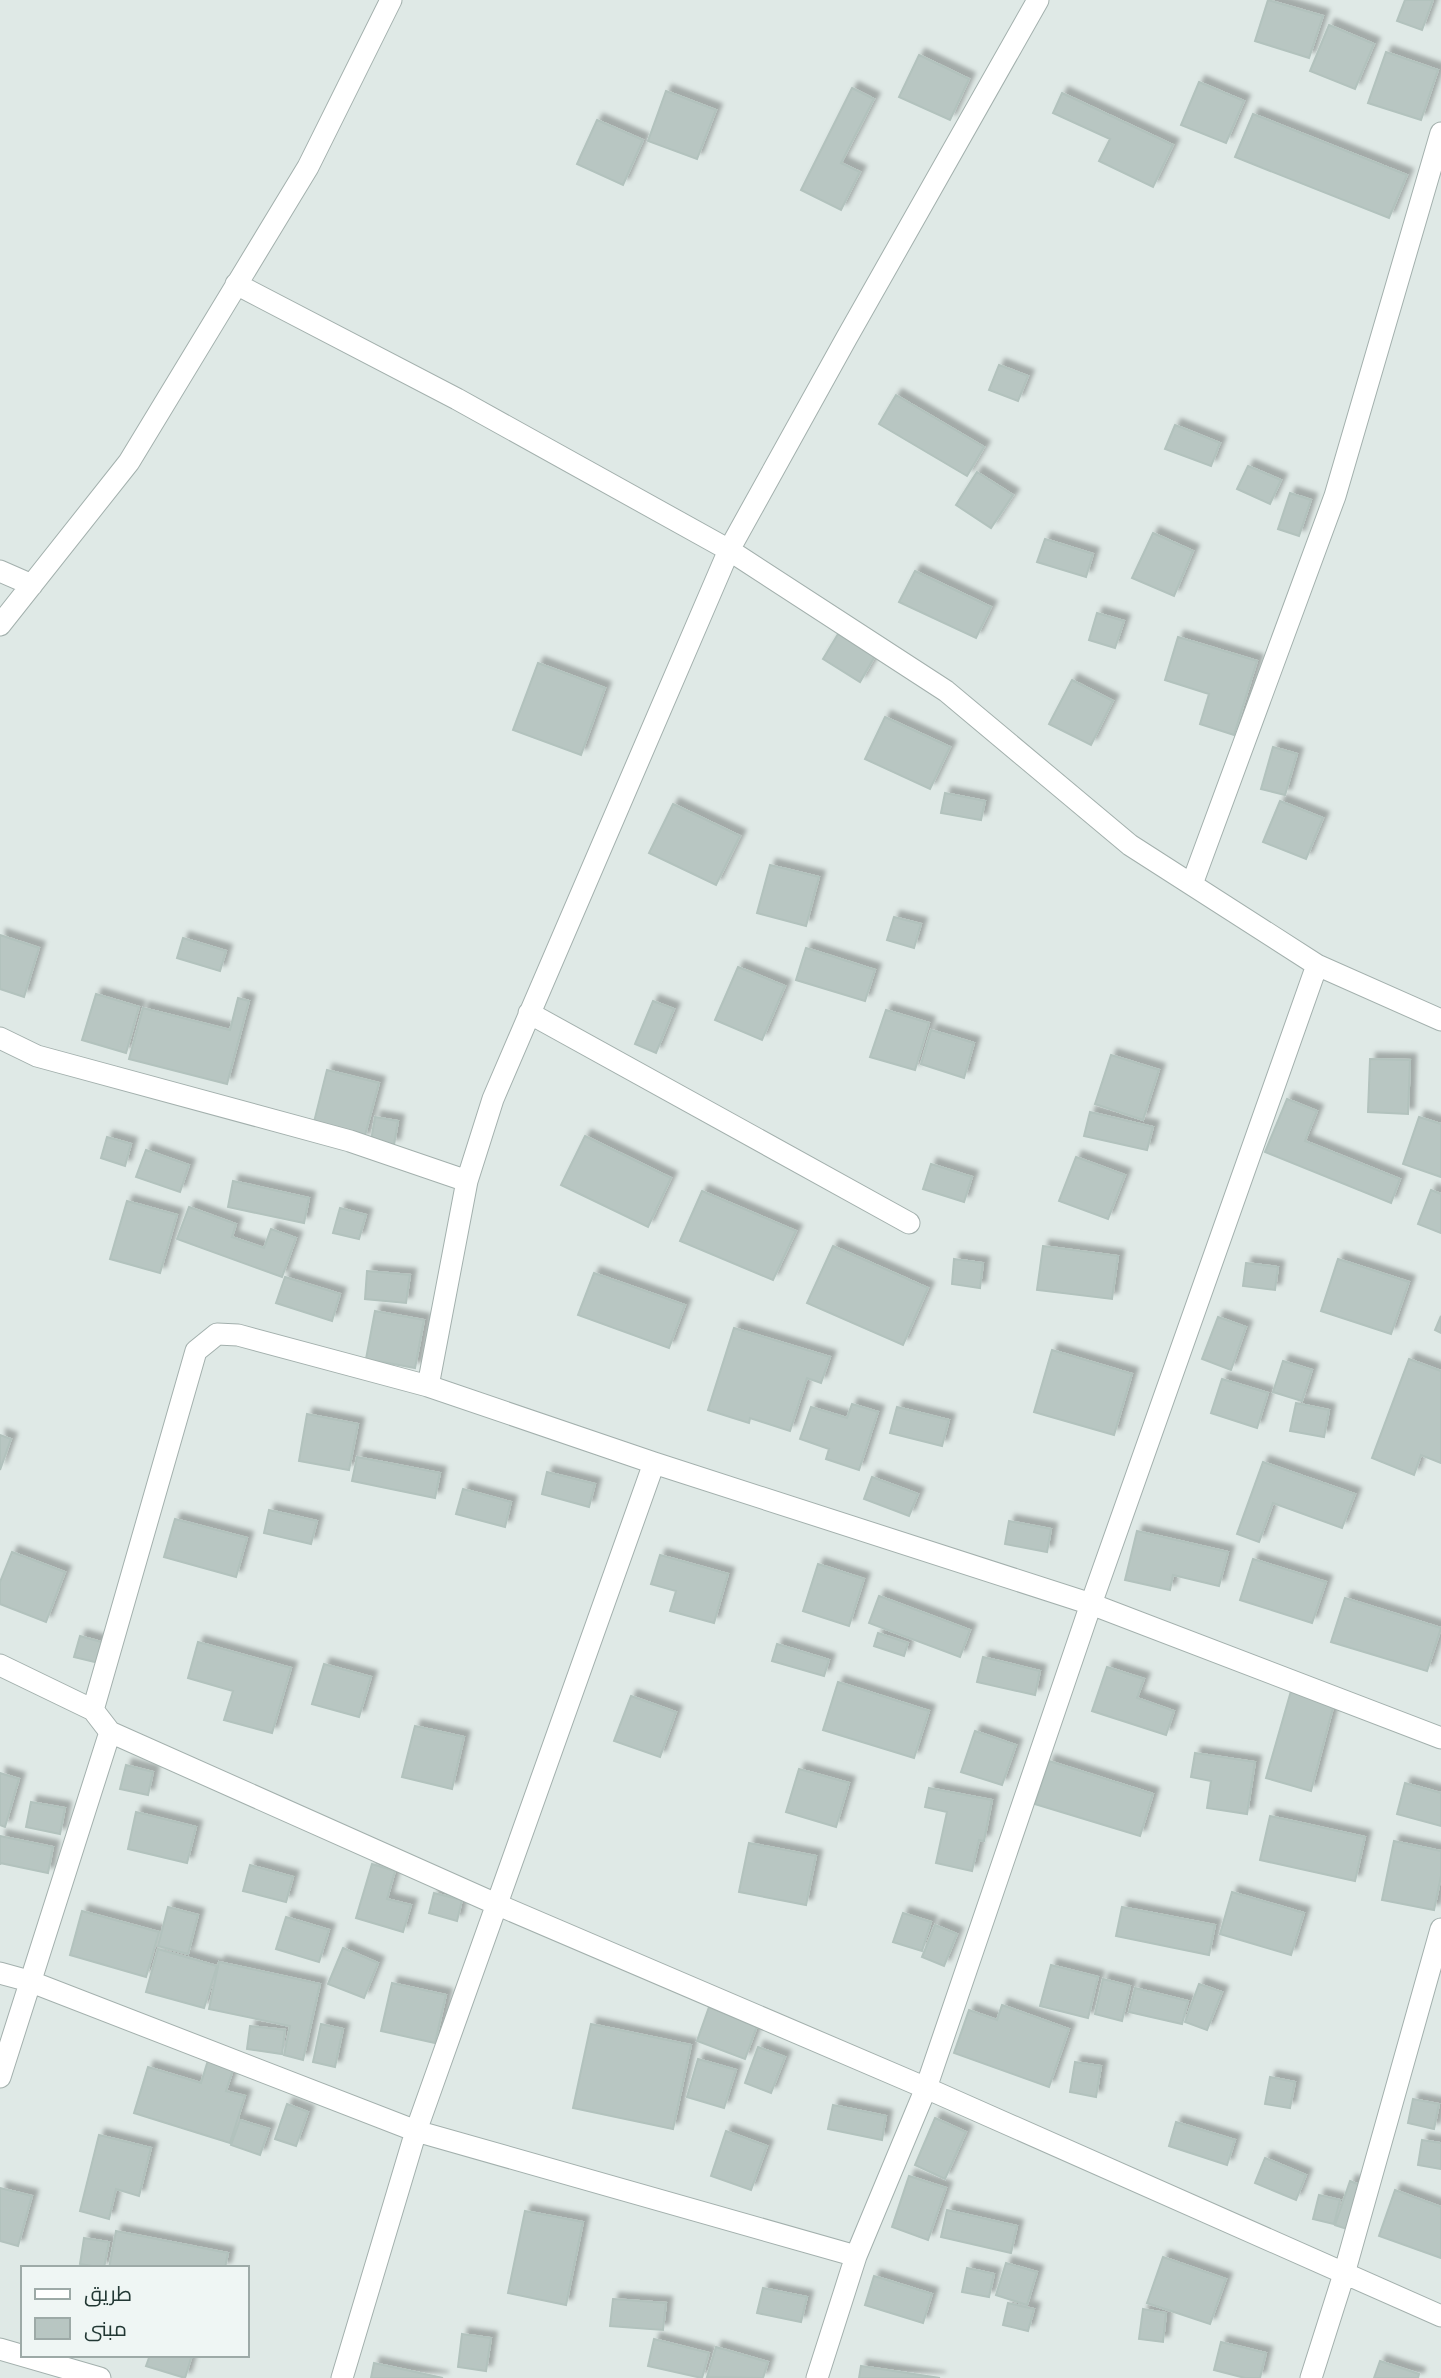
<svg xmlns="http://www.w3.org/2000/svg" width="1441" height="2378" viewBox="0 0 1441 2378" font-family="Poppins,Cairo,sans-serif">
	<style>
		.building { fill: #b8c6c2; stroke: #b2c2bd; stroke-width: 2; filter: url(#shadow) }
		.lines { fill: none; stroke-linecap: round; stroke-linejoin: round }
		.minor-casing { stroke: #a3b0ad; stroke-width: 23 }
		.minor { stroke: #fff; stroke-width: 21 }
	</style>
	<defs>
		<filter id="shadow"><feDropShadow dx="6" dy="-6" stdDeviation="2" flood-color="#0004"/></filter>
	</defs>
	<rect width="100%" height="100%" fill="#dfe9e6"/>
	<path class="building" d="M1268 0 1323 16 1309 58 1255 41Z
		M1405 0H1433L1422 30 1397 21Z
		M1329 25 1374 44 1355 89 1310 71Z
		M1386 52 1438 70 1421 120 1368 103Z
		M919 55 969 79 950 120 899 97Z
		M1199 82 1244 101 1226 143 1181 125Z
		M852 88 874 99 841 163 860 172 841 210 801 190Z
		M666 91 716 110 697 159 648 141Z
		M1062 93 1173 145 1153 187 1099 161 1110 139 1053 113Z
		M1253 114 1407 175 1389 218 1235 157Z
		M597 120 643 140 623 185 577 164Z
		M999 365 1028 376 1018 401 989 390Z
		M896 395 984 447 967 476 879 424Z
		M1175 425 1220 443 1211 466 1165 449Z
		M1248 466 1281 480 1270 504 1237 489Z
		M977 472 1013 495 991 528 956 505Z
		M1290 493 1311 500 1299 536 1278 529Z
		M1153 533 1193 551 1174 596 1132 578Z
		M1045 539 1093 554 1086 577 1037 562Z
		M915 571 991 607 976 638 899 602Z
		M1097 613 1124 621 1115 648 1089 640Z
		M838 634 875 656 860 682 823 659Z
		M1178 637 1257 661 1234 735 1200 724 1209 694 1165 680Z
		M538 663 605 688 581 755 513 730Z
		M1072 680 1113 701 1091 745 1049 724Z
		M885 717 950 747 930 789 865 759Z
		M1273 747 1297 754 1285 795 1261 789Z
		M945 793 985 801 981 820 941 813Z
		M1280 801 1323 818 1306 859 1263 842Z
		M673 804 740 836 716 885 649 853Z
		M770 865 819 877 806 926 757 913Z
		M894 917 921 924 914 948 887 940Z
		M0 935 39 948 24 997 0 989Z
		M183 938 226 951 220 971 177 958Z
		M806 948 875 970 865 1001 796 980Z
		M738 967 785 986 762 1040 715 1020Z
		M96 994 139 1007 126 1053 82 1040Z
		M238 998 249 1001 227 1084 129 1059 143 1008 230 1030Z
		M653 1001 674 1009 656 1053 635 1044Z
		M886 1010 929 1023 915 1070 870 1057Z
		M931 1030 974 1043 964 1078 921 1064Z
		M1111 1055 1159 1070 1143 1120 1095 1104Z
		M1370 1059 1410 1060 1408 1114 1368 1112Z
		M327 1070 379 1083 364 1139 313 1126Z
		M1287 1099 1317 1111 1305 1141 1400 1179 1391 1203 1265 1152Z
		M1090 1112 1153 1127 1147 1150 1084 1136Z
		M375 1117 398 1121 394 1145 371 1141Z
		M1419 1117 1441 1124V1177L1403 1164Z
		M585 1136 671 1178 648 1227 561 1185Z
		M107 1137 131 1144 125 1166 101 1158Z
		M146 1150 189 1165 180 1192 136 1177Z
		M1076 1157 1125 1175 1108 1219 1059 1201Z
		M931 1164 972 1177 964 1202 923 1189Z
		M233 1181 309 1198 304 1223 228 1207Z
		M1431 1190 1441 1194V1233L1418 1224Z
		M702 1191 796 1231 773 1280 680 1241Z
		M127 1201 177 1215 160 1273 110 1259Z
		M189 1207 236 1224 232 1237 264 1248 271 1229 296 1238 282 1277 177 1239Z
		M340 1208 366 1215 359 1239 333 1233Z
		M833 1246 928 1288 903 1345 807 1303Z
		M1043 1246 1118 1256 1112 1299 1037 1290Z
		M954 1259 983 1263 980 1288 952 1284Z
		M1338 1259 1409 1282 1391 1334 1321 1311Z
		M1246 1263 1278 1267 1275 1290 1243 1286Z
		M367 1271 410 1275 406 1303 365 1299Z
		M594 1273 685 1305 669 1348 578 1315Z
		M285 1277 340 1294 332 1321 276 1303Z
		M375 1311 424 1320 415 1368 366 1359Z
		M1441 1316V1333L1435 1330Z
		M1218 1317 1246 1327 1231 1370 1202 1359Z
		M734 1328 830 1357 821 1383 807 1378 790 1431 750 1418 749 1423 708 1410Z
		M1052 1350 1132 1374 1114 1435 1034 1412Z
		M1409 1359 1441 1371V1463L1421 1455 1414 1475 1372 1458Z
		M1283 1361 1312 1370 1302 1401 1273 1392Z
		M1222 1379 1268 1393 1257 1428 1211 1413Z
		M1296 1403 1329 1410 1324 1437 1290 1431Z
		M852 1404 878 1412 859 1470 826 1459 829 1449 800 1439 811 1407 847 1418Z
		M897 1407 949 1420 942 1446 890 1433Z
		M307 1414 358 1424 349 1470 299 1461Z
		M0 1435 11 1439 0 1470Z
		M357 1457 440 1473 435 1498 352 1481Z
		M1263 1462 1355 1494 1342 1528 1273 1503 1259 1542 1237 1534Z
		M547 1472 595 1484 589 1507 542 1494Z
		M872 1477 918 1494 909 1516 864 1499Z
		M463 1489 511 1502 505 1527 456 1514Z
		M269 1510 317 1521 311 1544 264 1533Z
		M175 1519 247 1538 236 1577 164 1557Z
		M1009 1521 1051 1529 1047 1552 1005 1544Z
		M1137 1531 1228 1552 1219 1586 1173 1575 1170 1590 1125 1580Z
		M12 1552 65 1572 46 1622 0 1604V1582Z
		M660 1555 728 1574 714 1623 670 1611 676 1591 651 1584Z
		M1253 1559 1326 1582 1312 1623 1240 1600Z
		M818 1564 864 1579 849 1626 803 1611Z
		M879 1596 970 1630 960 1657 869 1623Z
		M1345 1598 1441 1628 1427 1671 1331 1642Z
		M878 1633 908 1643 904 1656 874 1646Z
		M80 1636 105 1643 99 1663 74 1657Z
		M198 1642 291 1668 272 1733 224 1720 233 1691 188 1678Z
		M777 1644 829 1660 824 1676 772 1661Z
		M983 1657 1040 1671 1035 1695 977 1682Z
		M324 1664 371 1677 359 1717 312 1704Z
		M1107 1667 1144 1679 1137 1698 1174 1711 1166 1735 1092 1711Z
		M838 1682 929 1711 914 1758 823 1730Z
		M1291 1691 1334 1704 1311 1791 1266 1778Z
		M631 1696 676 1712 660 1757 614 1741Z
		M415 1726 464 1737 452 1789 402 1777Z
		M975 1731 1016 1745 1002 1785 961 1772Z
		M1195 1753 1255 1762 1247 1814 1207 1808 1211 1781 1191 1777Z
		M1049 1761 1153 1794 1140 1836 1035 1804Z
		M126 1765 153 1772 148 1795 120 1789Z
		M799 1769 849 1783 836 1827 786 1812Z
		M0 1773 19 1779 5 1827 0 1825Z
		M1405 1783 1441 1793V1826L1397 1814Z
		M929 1788 992 1800 984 1841 979 1840 972 1871 936 1863 947 1812 925 1807Z
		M31 1802 65 1808 60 1834 26 1827Z
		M136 1812 196 1827 187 1863 128 1849Z
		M1270 1816 1365 1837 1355 1881 1260 1860Z
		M0 1836 53 1847 48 1873 0 1863V1865Z
		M1394 1841 1441 1851V1876L1434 1910 1382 1900Z
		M749 1843 816 1856 806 1905 739 1892Z
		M372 1864 395 1871 387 1899 411 1905 403 1932 356 1918Z
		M250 1865 293 1877 286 1902 243 1891Z
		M1232 1892 1304 1913 1291 1955 1220 1934Z
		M434 1893 462 1900 457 1921 429 1913Z
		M168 1907 198 1915 188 1954 158 1946Z
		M1122 1907 1215 1925 1209 1955 1116 1936Z
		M82 1911 159 1932 146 1977 70 1955Z
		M903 1913 931 1922 922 1951 893 1942Z
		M286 1917 329 1930 319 1962 276 1949Z
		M935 1925 957 1934 944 1966 922 1957Z
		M343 1948 378 1963 364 1998 328 1984Z
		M158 1949 217 1966 204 2008 146 1992Z
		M219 1962 320 1984 303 2060 284 2055 290 2026 209 2009Z
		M1051 1965 1098 1977 1088 2018 1040 2006Z
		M1103 1979 1130 1986 1122 2021 1095 2014Z
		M392 1983 446 1995 435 2043 381 2031Z
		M1199 1984 1222 1992 1207 2030 1185 2022Z
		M1135 1988 1188 2001 1182 2024 1129 2012Z
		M1002 2005 1069 2029 1049 2087 954 2053 969 2010 997 2020Z
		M709 2007 757 2026 745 2059 697 2041Z
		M321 2024 343 2029 335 2067 313 2062Z
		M591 2024 691 2045 673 2129 573 2108Z
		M250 2026 285 2030 282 2054 247 2049Z
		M758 2047 785 2057 771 2093 745 2083Z
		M209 2057 235 2064 226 2091 245 2096 230 2143 134 2113 148 2067 201 2083Z
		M698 2059 736 2070 724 2108 687 2097Z
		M1075 2062 1101 2066 1096 2097 1070 2092Z
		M1270 2077 1295 2082 1290 2108 1265 2104Z
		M1413 2099 1439 2104 1434 2129 1408 2123Z
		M287 2104 308 2112 296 2146 275 2139Z
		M833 2105 886 2116 882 2140 828 2129Z
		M935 2118 966 2132 945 2179 915 2165Z
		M240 2120 269 2129 260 2155 231 2145Z
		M1176 2122 1235 2140 1227 2165 1169 2146Z
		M726 2131 767 2146 751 2190 711 2176Z
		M99 2135 151 2148 139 2196 116 2189 109 2219 80 2211Z
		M1422 2140 1441 2143V2169L1418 2165Z
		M1265 2158 1306 2175 1296 2200 1255 2183Z
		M909 2176 946 2188 928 2240 892 2227Z
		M1350 2181 1365 2187 1350 2230 1335 2225Z
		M0 2188 32 2196 18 2246 0 2241Z
		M1395 2190 1441 2207V2258L1379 2236Z
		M1319 2195 1340 2200 1334 2224 1313 2219Z
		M947 2210 1017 2226 1011 2253 941 2237Z
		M525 2211 583 2222 566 2305 508 2293Z
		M116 2231 228 2253 225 2268H109Z
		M84 2238 109 2242 104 2268 80 2264Z
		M1163 2257 1226 2279 1210 2324 1147 2303Z
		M1006 2263 1037 2272 1027 2305 996 2295Z
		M967 2268 994 2274 989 2297 962 2292Z
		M874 2276 932 2294 923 2323 865 2305Z
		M763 2288 807 2297 801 2322 757 2313Z
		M613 2299 666 2303 663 2330 610 2326Z
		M1008 2303 1034 2309 1028 2331 1003 2325Z
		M1143 2309 1166 2313 1163 2342 1139 2339Z
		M462 2334 491 2338 486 2371 458 2367Z
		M654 2339 709 2353 702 2378 648 2366Z
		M1221 2342 1266 2353 1260 2378H1245L1214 2370Z
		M716 2347 768 2362 763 2378 707 2377Z
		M150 2355H192L185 2378 146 2366Z
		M1380 2361 1419 2374 1418 2378H1374Z
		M374 2363 443 2378H371Z
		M861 2366 940 2378H859Z"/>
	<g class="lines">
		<defs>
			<path id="minor" d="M236 284 457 399 729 550 946 691 1130 845 1317 965 1441 1020
				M0 571 32 585
				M0 625 129 462 308 167 391 0
				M1192 884 1335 496 1441 133
				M529 1013 909 1223
				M0 1038 37 1056 350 1141 467 1181
				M428 1386 467 1181 493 1099 729 550 846 339 1038 0
				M0 1665 93 1710 110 1732 496 1904 926 2088 1441 2316
				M93 1710 196 1351 217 1334 238 1335 428 1386 654 1463 1091 1604 1441 1738
				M0 1973 29 1981 416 2131 856 2256
				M0 2077 110 1732
				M0 2349 100 2378
				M342 2378 416 2131 654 1463
				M817 2378 856 2256 926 2088 1091 1604 1317 965
				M1311 2378 1344 2274 1441 1929"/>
		</defs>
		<use href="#minor" class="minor-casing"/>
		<use href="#minor" class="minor"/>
	</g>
	<rect x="21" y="2266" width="228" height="91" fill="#eff6f4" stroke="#9daaa7" stroke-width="2"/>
	<rect x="35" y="2289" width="35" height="10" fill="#ffffff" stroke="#9daaa7" stroke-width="2"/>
	<text x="84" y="2301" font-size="21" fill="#223834">طريق</text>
	<rect x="35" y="2318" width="35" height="21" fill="#b8c6c2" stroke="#9daaa7" stroke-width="2"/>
	<text x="84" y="2336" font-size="21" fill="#223834">مبنى</text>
</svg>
